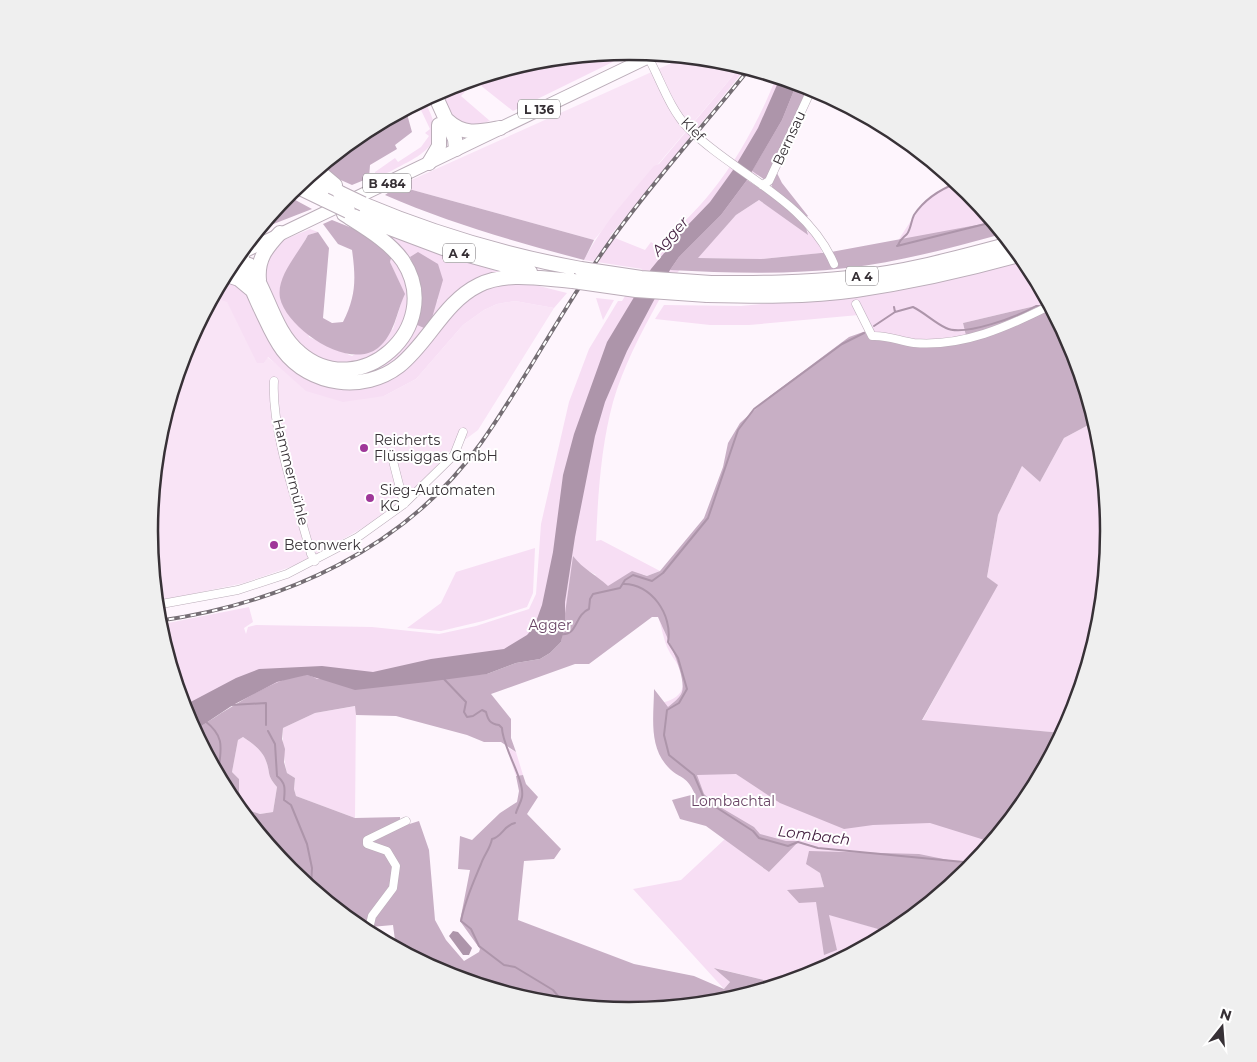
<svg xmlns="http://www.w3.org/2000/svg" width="1257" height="1062" viewBox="0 0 1257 1062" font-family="Montserrat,sans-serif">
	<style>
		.built { fill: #f9e4f6 }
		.green { fill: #f7def4; fill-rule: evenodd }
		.forest { fill: #c8afc5; fill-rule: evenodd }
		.water { fill: #ad95aa }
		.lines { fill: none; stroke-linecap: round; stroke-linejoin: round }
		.stream { stroke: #ad95aa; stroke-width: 2 }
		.street-casing { stroke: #bbadb9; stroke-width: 9 }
		.primary-casing { stroke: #bbadb9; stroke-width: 14 }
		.highway-casing { stroke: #bbadb9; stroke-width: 16 }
		.street { stroke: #fff; stroke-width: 8 }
		.primary { stroke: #fff; stroke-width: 12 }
		.highway { stroke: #fff; stroke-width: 14 }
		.rail-casing { stroke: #756e74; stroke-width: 4 }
		.rail { stroke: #fff; stroke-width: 2; stroke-dasharray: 5.5; stroke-linecap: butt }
		.highway-bridge-casing { stroke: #bbadb9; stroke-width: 16; stroke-linecap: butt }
		.highway-bridge { stroke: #fff; stroke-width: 14 }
		.poi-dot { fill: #9f3799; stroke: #fff; stroke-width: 2 }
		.labels { text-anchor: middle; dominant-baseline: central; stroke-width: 4; stroke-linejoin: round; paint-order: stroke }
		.shield { fill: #fff; stroke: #736f72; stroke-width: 1 }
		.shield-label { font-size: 12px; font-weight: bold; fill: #373136 }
		.street-label { font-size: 14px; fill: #373136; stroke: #fff }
		.poi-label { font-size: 14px; fill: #373136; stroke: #fff; text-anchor: start }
		.park-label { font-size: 14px; fill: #6a4566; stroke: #fff }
		.water-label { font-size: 15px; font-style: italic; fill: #482545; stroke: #fff }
		.rim { fill: none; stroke: #373136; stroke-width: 2.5 }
	</style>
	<rect width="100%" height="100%" fill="#fef5fd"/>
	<path class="built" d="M685 57 722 61 741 66 594 240 398 186Z
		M215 298 227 301 258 363H264L267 357 280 367 384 396 416 379 463 325 484 310 497 304 515 301 554 308 478 430 450 451 412 492 366 526 299 564 244 583 164 600 166 615 157 616 149 531 158 437 185 347 211 300Z"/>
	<path class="green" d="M633 52 513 111 475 81 461 96 490 121C475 126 468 126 453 120L438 92 535 60Z
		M741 66 746 68 610 236 645 250 651 242 658 247C677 229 696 211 712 191 737 161 763 113 776 77L802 85C786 117 773 153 752 183 723 224 683 258 658 302 641 333 623 367 613 402 601 446 598 494 596 541L601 540 660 571 647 576 642 574 929 822 992 840 968 870 810 866 820 873 824 887 787 891 816 902 828 914 879 929 886 935 812 974 780 984 715 968 730 982 724 989 633 889 681 880 725 839 769 872 783 857 675 808 677 805 701 802 657 727 654 704C676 701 690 693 679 668 677 662 672 657 669 651 663 640 662 626 657 614L565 639 553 646 263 693 266 689 191 724 185 714 158 625 249 607 253 622 244 628 246 634 248 627 256 625 372 627 439 634 476 626 529 609 536 594 541 524 569 402 589 349 618 301H622L642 269 584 260C602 225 629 196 654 166L659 164ZM574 558 581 567 596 575 572 587Z
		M423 99C443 133 438 147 404 164 395 169 385 175 375 177V172L395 158 398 162 421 147 429 136 425 133 430 129 420 108 410 112 409 107Z
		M956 182 968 192 993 222 898 241C914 216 927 193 956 182Z
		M759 200 808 234V229L821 247 822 253 761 259 697 258 736 215Z
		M310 229 318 232 308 235 292 264 309 337 352 356 393 329 404 294 390 262 392 255 396 260 409 293 405 324 381 353 346 365 312 357 285 329 263 282 267 252 281 241Z
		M374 230 443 255 510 274 500 275 432 324 387 370 352 380 315 372 278 330 323 369 392 355 415 286ZM417 273 438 300 419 315 422 287Z
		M1024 260 1048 303 963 323 966 336 914 341 874 334 859 315 749 325H710L655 319 664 305 741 306 892 292 965 276Z
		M223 277 242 285 274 344 370 384C397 361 461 294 491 285 517 278 542 287 567 293L554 308 515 301 497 304 484 310 463 325 416 379 384 396 343 402 306 391 268 357 264 363H257L227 302 215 298 211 300Z
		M596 298 614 300 603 320Z
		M1094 422 1099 438 1108 531 1099 625 1072 715 1062 733 922 721 997 585 987 577 998 515 1022 466 1040 482 1064 438Z
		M535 548 533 593 527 607 483 621 441 631 407 628 441 603 456 572Z
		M356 706 355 818 296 796 294 789 295 778 287 773C284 761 282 739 283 728L315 713Z
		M243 737C252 743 263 751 266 761 271 774 266 774 277 787L273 812 260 814 245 809 238 792 239 779 232 772 238 740Z
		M506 747 516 752 523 775 516 776Z"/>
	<path class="forest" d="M797 83 809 87 773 168 765 180 752 171 782 120Z
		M409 107 410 112 407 114 412 132 395 145 397 149 370 165 369 178 352 185 334 177 320 167 362 132Z
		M776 171 782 183 808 216 804 219 773 189 771 184Z
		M747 180C762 190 807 217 808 235L759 200 736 215 698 258 761 259 831 252 993 222 1002 234C951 248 899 262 846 268 787 275 728 273 670 270L679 257 721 215Z
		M398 186 594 240 584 260C516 242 449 223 385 195Z
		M286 195 312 209 258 230Z
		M332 220 362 232 392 255 390 262 405 294C396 313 395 334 378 348 349 371 287 329 280 298 276 276 299 253 308 235L318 232 329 248 323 318 332 323 343 322C356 296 356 279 352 250L338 244 323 224Z
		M418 252 438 264 443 280 432 318 424 328 415 324C426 300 420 281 410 257Z
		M1048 303 1072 348 1094 422 1064 438 1040 482 1022 466 998 515 987 577 998 585 922 720 1062 733 1027 798 991 842 930 823 873 825 844 829 780 803 736 774 697 775 704 794 715 804 754 827 760 834 786 841H799L769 872 706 826 680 819 672 800 695 794C685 773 680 780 668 767 648 746 654 715 654 689L668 707C673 703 680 698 682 692 687 676 665 633 658 617H652L589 664H575L491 694 511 719V738L516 752 501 742H484L467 735 396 716 356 715 355 706 315 713 283 728 282 739 285 749 284 762 287 773 295 778 294 789 296 796 355 818 400 817V827L419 821 429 850 435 920 446 940 464 961 479 952 480 949 460 921 470 870 458 869 460 836 472 840 500 813 517 802 519 791 516 776 523 775 526 784 538 797 527 814 561 849 554 859 524 861 518 920 634 964 694 976 724 989 730 982 714 968 780 984 722 1002 628 1011 535 1001 445 974 396 948 393 925 360 928 289 870 229 797 194 731C218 715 279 674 306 675 309 675 314 677 317 679L487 674 516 663 540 659 550 653 561 642 573 556C583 569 596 575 608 586L632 571 647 576 660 571 704 518 723 467 728 443 740 423 770 396 849 337 866 331C890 351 938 342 967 340L963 323ZM243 737C252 743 263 751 266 761 271 774 266 774 277 787L273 812 260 814 245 809 239 792V779L232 772 238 740Z
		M809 851 919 854 968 864 978 858 968 870 895 930 886 935 878 929 829 915 837 950 824 955 816 902 799 903 787 890 824 887 820 873 806 864Z"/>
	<path class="water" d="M780 78 797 83 782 120 747 180 721 215 679 257 670 270 627 351 605 402 595 436 575 537 565 602V624L561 642 550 653 540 659 516 663 487 674 427 682 355 690 307 675 298 677 277 682 233 705 194 731 183 706 236 678 259 669 322 666 373 672 431 659 504 649 527 635 534 627 542 605 553 552 563 475 574 434 607 342 651 269 683 230 710 202 733 170 758 128Z
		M453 931 458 932 472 948 469 955H463L449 936Z"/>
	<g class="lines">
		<path class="stream" d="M898 245C900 239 903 238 907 234 911 229 911 221 914 215 924 200 941 189 957 183
			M897 246 993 222
			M895 312 913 307C925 313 935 323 946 328 964 337 1019 316 1036 306H1042
			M874 326 895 312 894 307
			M623 584C651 583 673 615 668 642L678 658 687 689 679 703 667 710 664 735 669 755 694 775 703 796 711 804 753 831 759 838 788 846 798 842 818 848 974 863
			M560 634C578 637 574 615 589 609L590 599 593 594 620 588 625 580 633 575 652 581 663 573 708 518 738 430 754 409 842 344 864 333
			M443 678 466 702 464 712 467 717 473 716 482 710 486 712C488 720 490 724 499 725L502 728C502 746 525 780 522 797 521 803 517 808 516 813
			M231 705 266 703V725
			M205 721C223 735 222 745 219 766
			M268 731 275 744 277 776C286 783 285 789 284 800L291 805 307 844 312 868 311 888
			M515 823C504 825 502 837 492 839 490 849 484 855 481 864 473 883 465 900 461 921L471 929 479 946 504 965 515 967 553 990 558 996 557 1004"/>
		<defs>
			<path id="street" d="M647 55C660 78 669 108 688 128 734 174 807 200 834 264
				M762 185 769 181 812 88
				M856 304 872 336C888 335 899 341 914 343 963 347 1007 327 1049 306
				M274 381C271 430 298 505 311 554L315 561
				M392 457 404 504
				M156 605 238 590 287 574 358 537 404 504 454 455 463 432
				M368 933 372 916 393 888 396 866 387 851 367 844V840L406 821"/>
			<path id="primary" d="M237 255 655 54"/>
			<path id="highway" d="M434 93 455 139 456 149
				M447 120C464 136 479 132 500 128
				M429 163 439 146V125
				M316 169 335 185
				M307 177 340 193
				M296 186 325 200
				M363 204C434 234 505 255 581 269
				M358 216 443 248 530 272
				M241 253C244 273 252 289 260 307 267 321 273 337 283 350 310 386 364 393 399 366 429 342 444 302 479 285 507 271 543 279 573 281
				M249 265C268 292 274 332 300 353 360 404 446 327 403 261 389 241 364 227 344 214
				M224 274 239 279 251 289
				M259 280C257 259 266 248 280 233
				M711 283C757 283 803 283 849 278 903 273 958 258 1010 244
				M707 295C756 296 807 297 856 290 911 282 965 270 1019 255"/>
		</defs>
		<use href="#street" class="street-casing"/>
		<use href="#primary" class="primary-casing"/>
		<use href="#highway" class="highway-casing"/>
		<use href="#street" class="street"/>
		<use href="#primary" class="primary"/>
		<use href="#highway" class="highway"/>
		<defs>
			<path id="rail" d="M158 621C284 603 405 549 481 443 527 378 563 307 609 243 652 182 703 127 749 69"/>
		</defs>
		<use href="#rail" class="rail-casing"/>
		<use href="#rail" class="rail"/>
		<defs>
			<path id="highway-bridge" d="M340 193 363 204
				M325 200 348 211
				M581 269 641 278 711 283
				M573 281 636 290 707 295"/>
		</defs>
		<use href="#highway-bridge" class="highway-bridge-casing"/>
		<use href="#highway-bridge" class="highway-bridge"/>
	</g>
	<g class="poi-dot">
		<circle cx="364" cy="448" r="5"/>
		<circle cx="370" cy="498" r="5"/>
		<circle cx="274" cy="545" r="5"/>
	</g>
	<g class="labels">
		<g class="shield">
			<rect x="518" y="99.5" width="42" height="19" rx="4"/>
			<rect x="363" y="173.5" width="48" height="19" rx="4"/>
			<rect x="443" y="243.5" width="32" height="19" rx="4"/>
			<rect x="846" y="266.5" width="32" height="19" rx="4"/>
		</g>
		<g class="shield-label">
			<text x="539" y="109">L 136</text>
			<text x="387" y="183">B 484</text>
			<text x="459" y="253">A 4</text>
			<text x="862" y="276">A 4</text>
		</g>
		<g class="street-label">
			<text transform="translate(693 129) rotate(45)">Klef</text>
			<text transform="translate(789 138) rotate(-65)">Bernsau</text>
			<text transform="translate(291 472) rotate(76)">Hammermühle</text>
		</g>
		<g class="poi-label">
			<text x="374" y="440">Reicherts<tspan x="374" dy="16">Flüssiggas GmbH</tspan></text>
			<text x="380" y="490">Sieg-Automaten<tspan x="380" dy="16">KG</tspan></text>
			<text x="284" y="545">Betonwerk</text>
		</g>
		<g class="park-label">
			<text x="550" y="625">Agger</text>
			<text x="733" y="801">Lombachtal</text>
		</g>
		<g class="water-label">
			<text transform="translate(670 236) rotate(-48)">Agger</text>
			<text transform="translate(814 835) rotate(7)">Lombach</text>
		</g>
	</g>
	<path d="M0 0H1257V1062H0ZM158 531a471 471 0 1 1 942 0a471 471 0 1 1-942 0Z" fill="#efefef" fill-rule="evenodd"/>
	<path class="rim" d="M158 531a471 471 0 1 1 942 0a471 471 0 1 1-942 0Z"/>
	<g transform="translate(1222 1027) rotate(17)" stroke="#ffffff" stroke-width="4" paint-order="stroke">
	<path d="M0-4L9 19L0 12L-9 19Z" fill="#373136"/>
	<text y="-8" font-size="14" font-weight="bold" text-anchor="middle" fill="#373136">N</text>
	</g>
</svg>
